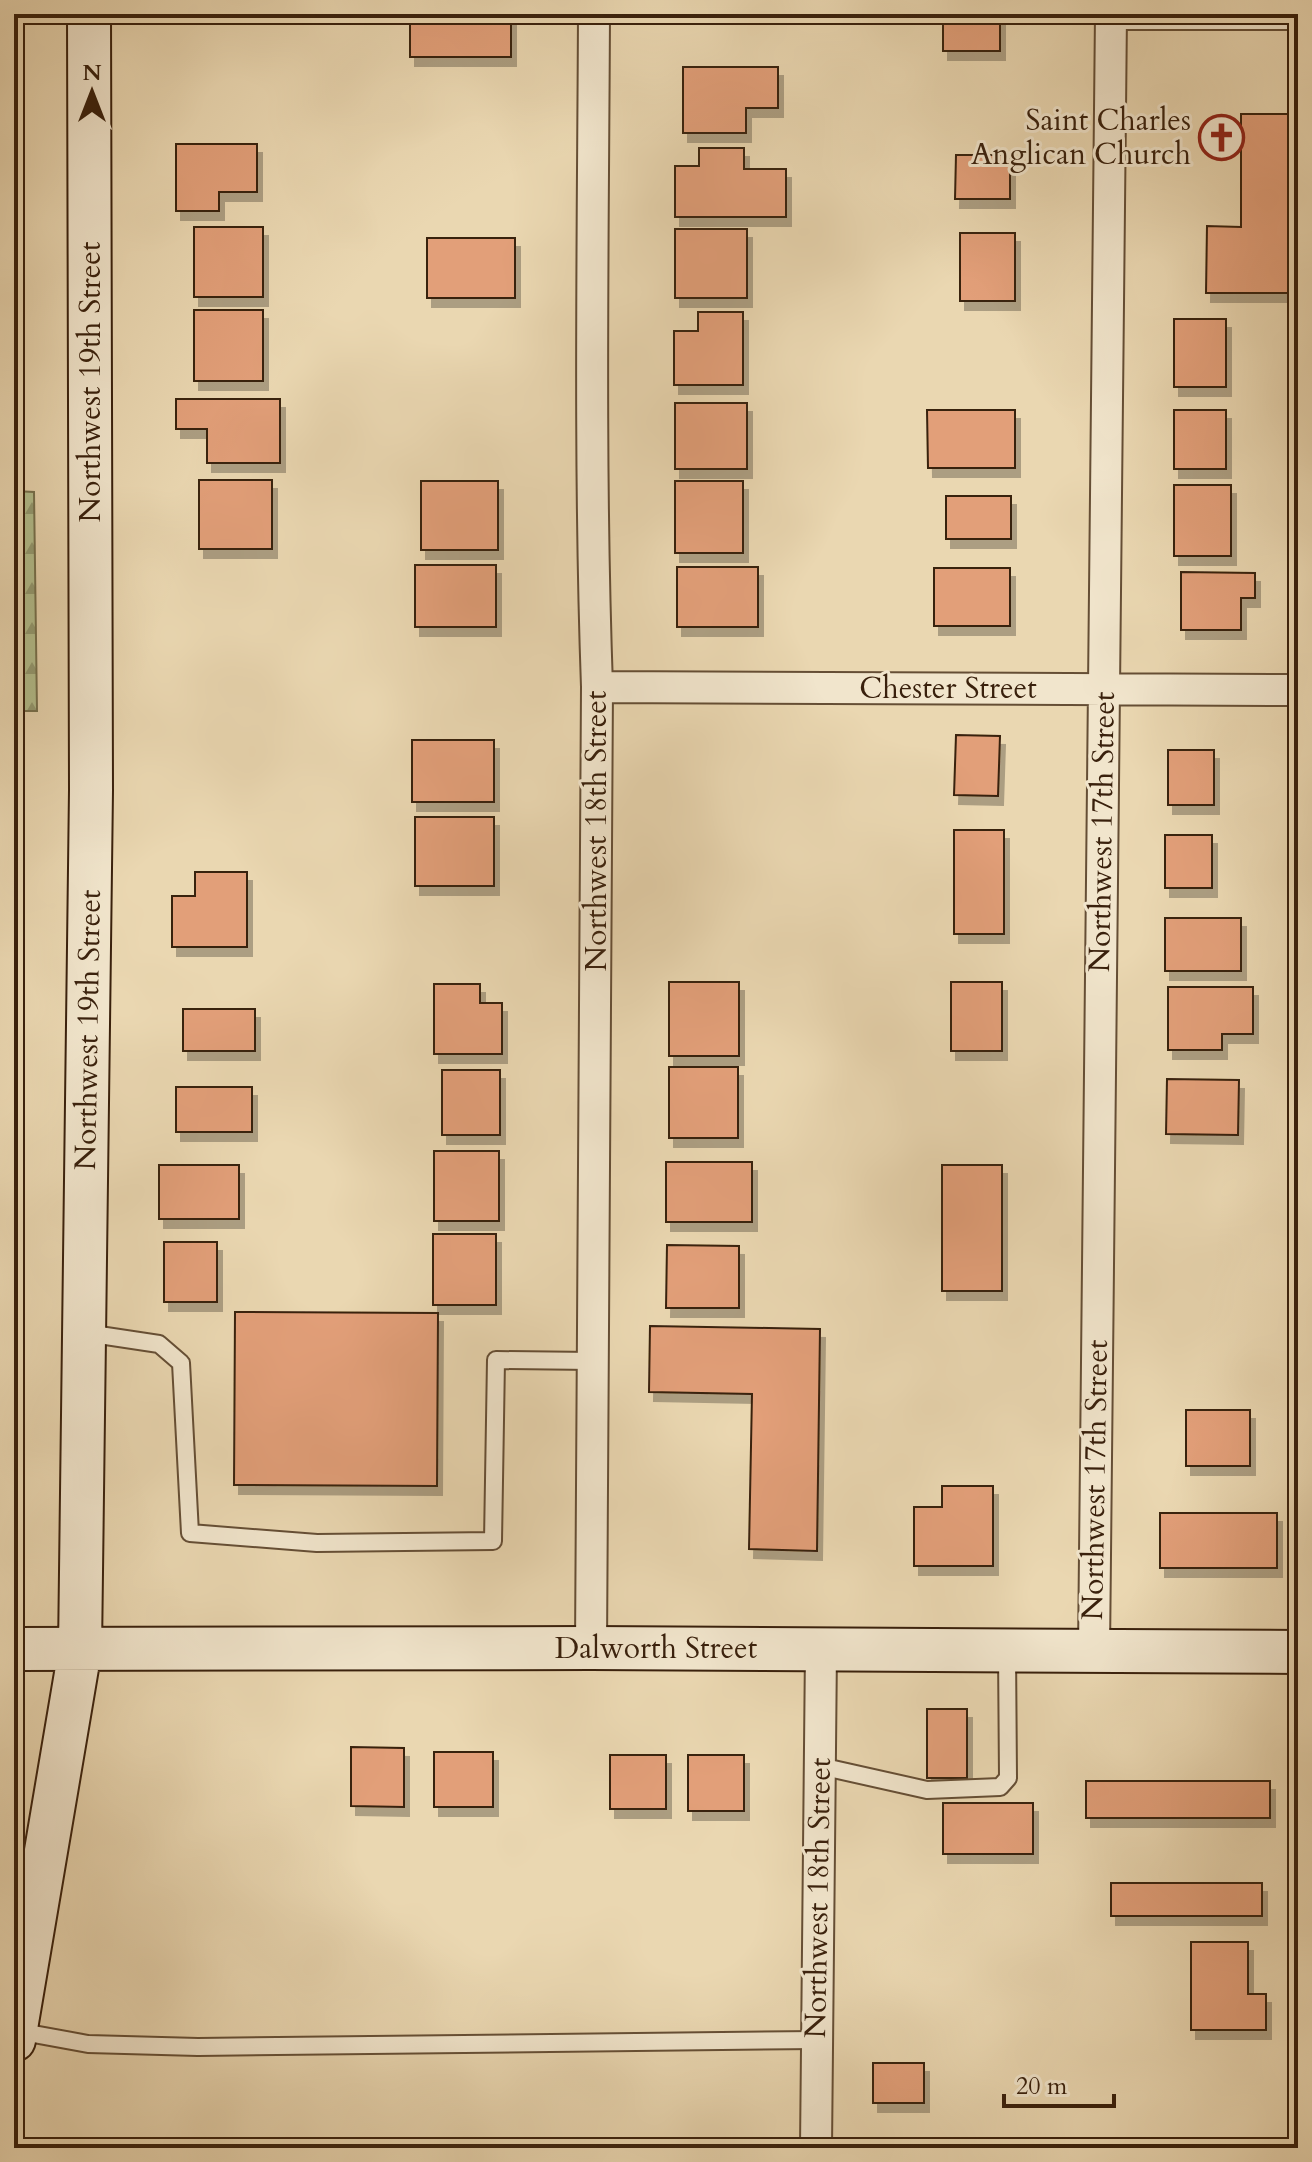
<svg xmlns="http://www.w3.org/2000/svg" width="1312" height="2162" viewBox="0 0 1312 2162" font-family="Cardo,serif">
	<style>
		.forest { fill: url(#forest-firs); stroke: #76704d; stroke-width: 2 }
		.building { fill: #e29f79; stroke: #39200c; stroke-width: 2; filter: url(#shadow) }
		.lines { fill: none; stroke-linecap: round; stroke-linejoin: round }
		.lane-casing { stroke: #654e35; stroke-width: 20 }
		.street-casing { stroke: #654e35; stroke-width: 34 }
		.secondary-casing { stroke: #39200c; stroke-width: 46 }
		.lane { stroke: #f1e5cc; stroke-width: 16 }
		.street { stroke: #f1e5cc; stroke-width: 30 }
		.secondary { stroke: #f1e5cc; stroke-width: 42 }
		.labels { text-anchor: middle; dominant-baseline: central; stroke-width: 6; stroke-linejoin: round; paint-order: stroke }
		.poi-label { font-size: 30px; fill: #39200c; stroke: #f1e5cc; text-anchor: end }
		.street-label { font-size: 30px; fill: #39200c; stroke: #f1e5cc }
	</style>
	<defs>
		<pattern id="forest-firs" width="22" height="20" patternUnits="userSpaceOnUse" patternTransform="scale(2)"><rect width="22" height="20" fill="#b3bf8e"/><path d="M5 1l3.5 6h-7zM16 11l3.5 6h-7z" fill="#939b72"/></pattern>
		<filter id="shadow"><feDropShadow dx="5" dy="9" stdDeviation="0" flood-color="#0004"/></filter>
	</defs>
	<rect width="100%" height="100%" fill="#ead7b1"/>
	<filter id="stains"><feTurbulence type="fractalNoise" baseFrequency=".0025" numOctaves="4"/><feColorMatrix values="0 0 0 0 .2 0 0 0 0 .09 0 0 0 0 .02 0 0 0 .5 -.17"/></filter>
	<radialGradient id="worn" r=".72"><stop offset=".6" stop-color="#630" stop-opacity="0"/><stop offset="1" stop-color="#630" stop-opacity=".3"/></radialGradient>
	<path class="forest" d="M14 491 34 492 37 711H14Z"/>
	<path class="building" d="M410 14H511V57H410Z
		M943 14H1000V51H943Z
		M683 67H778V108H746V133H683Z
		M1241 114H1298V293H1206L1207 226 1241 227Z
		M176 144H257V192H219V211H176Z
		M699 148H744V169H786V217H675V166H699Z
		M956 155H1010V199H955Z
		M194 227H263V297H194Z
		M675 229H747V298H675Z
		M960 233H1015V301H960Z
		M427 238H515V298H427Z
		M194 310H263V381H194Z
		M698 312H743V385H674V331H698Z
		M1174 319H1226V387H1174Z
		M176 399H280V463H207V429H176Z
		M675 403H747V469H675Z
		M927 410H1015V468H928Z
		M1174 410H1226V469H1174Z
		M199 480H272V549H199Z
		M421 481H498V550H421Z
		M675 481H743V553H675Z
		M1174 485H1231V556H1174Z
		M946 496H1011V539H946Z
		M415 565H496V627H415Z
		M677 567H758V627H677Z
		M934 568H1010V626H934Z
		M1181 572 1255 573V598H1241V630H1181Z
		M956 735 1000 736 998 796 954 795Z
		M412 740H494V802H412Z
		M1168 750H1214V805H1168Z
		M415 817H494V886H415Z
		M954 830H1004V934H954Z
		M1165 835H1212V888H1165Z
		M195 872H247V947H172V896H195Z
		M1165 918H1241V971H1165Z
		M669 982H739V1056H669Z
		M951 982H1002V1051H951Z
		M434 984H480V1003H502V1054H434Z
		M1168 987H1253V1034H1222V1050H1168Z
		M183 1009H255V1051H183Z
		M669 1067H738V1138H669Z
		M442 1070H500V1135H442Z
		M1167 1079 1239 1080 1238 1135 1166 1134Z
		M176 1087H252V1132H176Z
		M434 1151H499V1221H434Z
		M666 1162H752V1222H666Z
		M159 1165H239V1219H159Z
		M942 1165H1002V1291H942Z
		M433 1234H496V1305H433Z
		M164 1242H217V1302H164Z
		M667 1245 739 1246V1308H666Z
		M235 1312 438 1313 437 1486 234 1485Z
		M650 1326 820 1329 817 1551 749 1549 752 1394 649 1392Z
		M1186 1410H1250V1466H1186Z
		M942 1486H993V1566H914V1507H942Z
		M1160 1513H1277V1568H1160Z
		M927 1709H967V1778H927Z
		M351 1747 404 1748V1807L351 1806Z
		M434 1752H493V1807H434Z
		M610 1755H666V1809H610Z
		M688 1755H744V1811H688Z
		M1086 1781H1270V1818H1086Z
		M943 1803H1033V1854H943Z
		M1111 1883H1262V1916H1111Z
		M1191 1942H1248V1994H1266V2030H1191Z
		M873 2063H924V2103H873Z"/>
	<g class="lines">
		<defs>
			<path id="lane" d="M1111 21H1298
				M86 1333 159 1344 181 1363 190 1533 317 1543 493 1541 496 1360 593 1361
				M820 1766 927 1790 1000 1787 1008 1778 1007 1651
				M17 2031 88 2044 198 2047 817 2040"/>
			<path id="street" d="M597 687 1298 690
				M591 1648 597 687C589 463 593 238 594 14
				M1094 1651 1111 14
				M816 2148 821 1649"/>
			<path id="secondary" d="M14 1649 591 1648 1298 1652
				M14 2040 80 1650 91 790 89 14"/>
		</defs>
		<use href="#lane" class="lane-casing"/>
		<use href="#street" class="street-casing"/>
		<use href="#secondary" class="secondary-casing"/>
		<use href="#lane" class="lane"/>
		<use href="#street" class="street"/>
		<use href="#secondary" class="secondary"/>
	</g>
	<defs>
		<symbol id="church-ring" viewBox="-11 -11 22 22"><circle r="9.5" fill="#f1e5cc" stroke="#8f2418" stroke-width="1.5"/><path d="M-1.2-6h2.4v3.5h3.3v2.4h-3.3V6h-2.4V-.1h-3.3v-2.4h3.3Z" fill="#8f2418"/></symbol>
	</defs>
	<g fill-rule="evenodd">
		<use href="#church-ring" x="1196" y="112" width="51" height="51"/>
	</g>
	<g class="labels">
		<g class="poi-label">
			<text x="1191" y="120">Saint Charles<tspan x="1191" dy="34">Anglican Church</tspan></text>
		</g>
		<g class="street-label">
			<text transform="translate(90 382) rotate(-90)">Northwest 19th Street</text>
			<text x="948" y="688">Chester Street</text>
			<text transform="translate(596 831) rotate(-90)">Northwest 18th Street</text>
			<text transform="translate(1102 832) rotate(-89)">Northwest 17th Street</text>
			<text transform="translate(88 1030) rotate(-89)">Northwest 19th Street</text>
			<text transform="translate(1095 1480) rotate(-89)">Northwest 17th Street</text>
			<text x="656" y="1648">Dalworth Street</text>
			<text transform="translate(818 1898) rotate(-89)">Northwest 18th Street</text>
		</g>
	</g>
	<rect width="1312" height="2162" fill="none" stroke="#ead7b1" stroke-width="48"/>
	<rect x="16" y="16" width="1280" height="2130" fill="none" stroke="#39200c" stroke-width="4"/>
	<rect x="24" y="24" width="1264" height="2114" fill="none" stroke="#39200c" stroke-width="2"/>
	<g transform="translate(92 92)" stroke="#f1e5cc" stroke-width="6" paint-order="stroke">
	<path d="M0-6L14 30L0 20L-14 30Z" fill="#39200c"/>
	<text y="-12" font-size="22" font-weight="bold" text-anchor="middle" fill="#39200c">N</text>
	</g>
	<path d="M1004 2094v12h110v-12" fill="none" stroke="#39200c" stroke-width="4"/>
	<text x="1016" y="2094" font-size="24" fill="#39200c" stroke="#f1e5cc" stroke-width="6" paint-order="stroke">20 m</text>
	<rect width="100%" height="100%" filter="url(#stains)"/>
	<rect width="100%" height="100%" fill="url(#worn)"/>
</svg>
